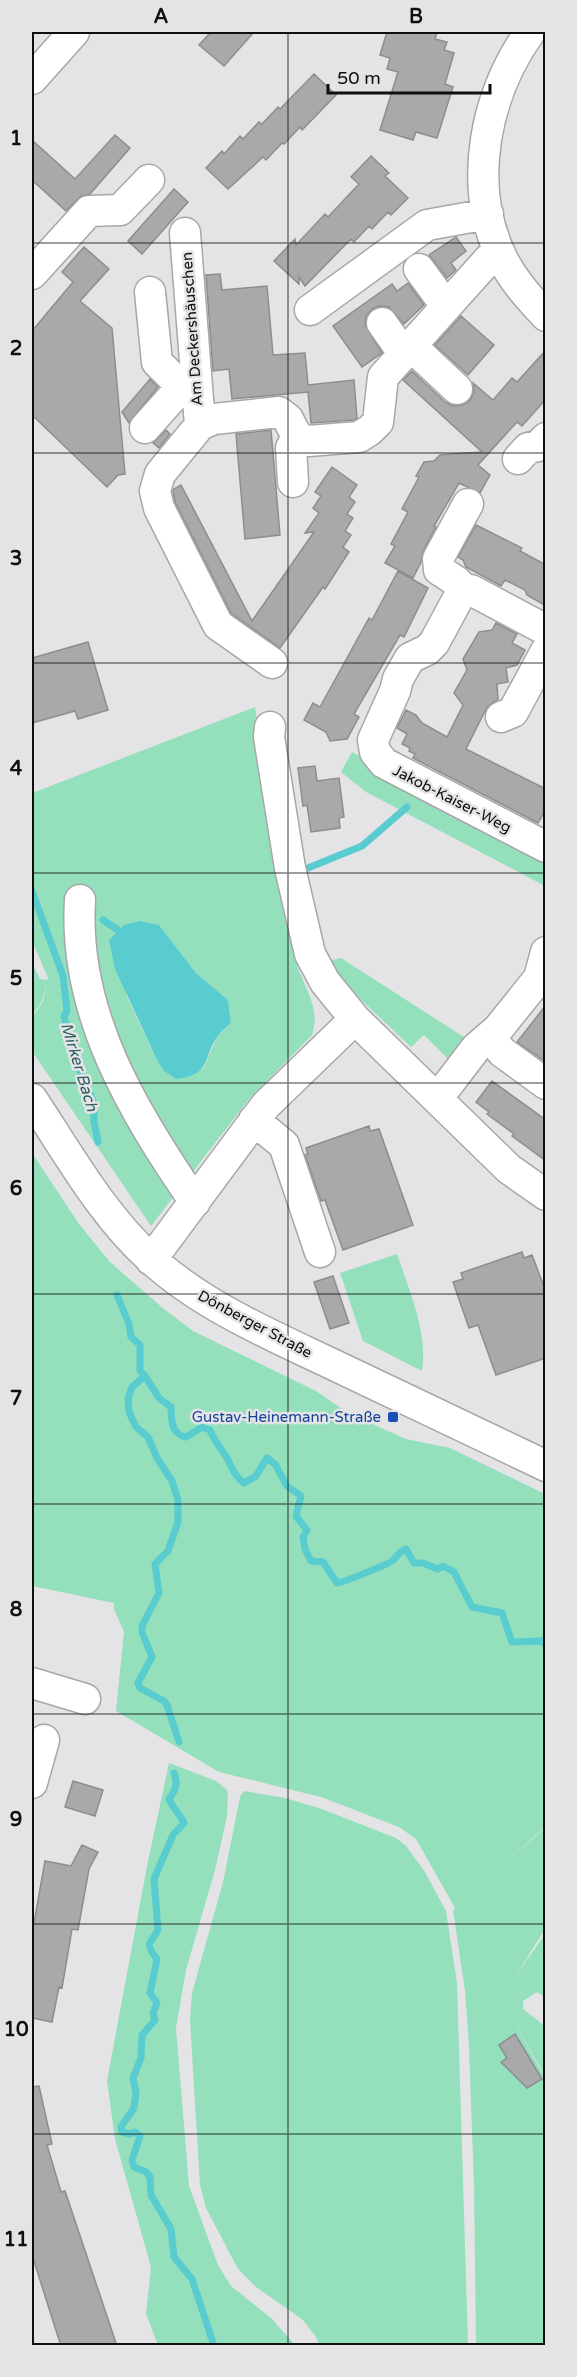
<svg xmlns="http://www.w3.org/2000/svg" width="577" height="2377" viewBox="0 0 577 2377" font-family="'Varela Round',sans-serif">
	<style>
		.green { fill: #94dfbc; fill-rule: evenodd }
		.water { fill: #59cccf }
		.lines { fill: none; stroke-linecap: round; stroke-linejoin: round }
		.stream { stroke: #59cccf; stroke-width: 7 }
		.building { fill: #a8a9aa; stroke: #8d8d8f; stroke-width: 1.5 }
		.minor-casing { stroke: #a7a7a8; stroke-width: 33 }
		.minor { stroke: #fff; stroke-width: 30 }
		.grid { fill: none; stroke: #0f0f10; stroke-width: 1.5; stroke-opacity: 0.55 }
		.transit-dot { fill: #1a4fb4; stroke: #e4e4e6; stroke-width: 2 }
		.labels { text-anchor: middle; dominant-baseline: central; stroke-width: 5; stroke-linejoin: round; paint-order: stroke }
		.street-label { font-size: 15px; fill: #0f0f10; stroke: #e4e4e6 }
		.transit-label { font-size: 15px; fill: #164399; stroke: #e4e4e6; text-anchor: end }
		.water-label { font-size: 16px; font-style: italic; fill: #2e5f61; stroke: #e4e4e6 }
		.neatline { fill: none; stroke: #0f0f10; stroke-width: 2 }
		.grid-label { font-size: 20px; text-anchor: middle; font-weight: bold; fill: #0f0f10 }
	</style>
	<rect width="100%" height="100%" fill="#e4e4e6"/>
	<path class="green" d="M255 707 297 965C305 990 321 1008 312 1035L249 1099 151 1226 32 1051V1018L43 1001 47 983 42 1001 32 1016V963L40 979 47 980 48 978 32 941V787L35 792ZM124 925H159L196 973 228 1000 231 1023 217 1037 203 1069 163 1070 158 1062 127 997 115 933Z
		M352 752 545 856V886L366 792 341 772Z
		M341 958 470 1041 452 1063 424 1035 411 1047 357 996 354 999 328 961Z
		M32 1153 79 1224 110 1262 164 1309 193 1331 316 1391 348 1413 406 1439 450 1448 545 1494V1827L487 1879 545 1828V1929L515 1977 545 1934V1997L537 1992 523 2001V2009L545 2026V2076L510 2014 545 2078V2345H476L474 2184 469 2047 465 1991 453 1910 455 1908 416 1839 399 1827 321 1797 219 1772 116 1711 124 1632 114 1609V1603L32 1586Z
		M397 1254C409 1291 428 1331 422 1371L363 1341 340 1273Z
		M169 1763 216 1781 226 1789 228 1793 227 1816 215 1870 186 1970 176 2028 189 2186 218 2265 231 2286 271 2318 295 2345H158L146 2314 151 2267 115 2139 107 2081 147 1866Z
		M244 1791 285 1798 319 1808 396 1838 406 1846 425 1872 446 1911 457 1983 468 2345H319L316 2337 303 2320 256 2287 238 2269 206 2208 200 2185 190 2020 192 1993 223 1882 240 1797Z"/>
	<path class="water" d="M140 921 159 925 196 973 228 1000 231 1023C226 1027 221 1032 217 1037 202 1060 211 1075 176 1079L163 1070 158 1062 115 969 109 940 124 925Z"/>
	<g class="lines">
		<path class="stream" d="M303 870 362 846 407 807
			M32 891 63 976 67 1011 64 1016 73 1055 94 1103V1122L98 1142
			M103 920 118 930
			M117 1295 129 1324 131 1337 140 1345V1371L145 1376 132 1387 128 1399 129 1412 136 1427 148 1437 157 1458 172 1481 178 1500V1522L168 1551 155 1564 159 1593 142 1626V1632L152 1657 138 1683 140 1688 164 1701 167 1705 179 1742
			M145 1376 159 1398 171 1407C172 1421 170 1433 186 1437L202 1427 210 1430C214 1440 219 1446 225 1455 232 1466 233 1475 244 1483L256 1476 267 1458 275 1464 287 1486 301 1496 296 1516 307 1530 303 1537 305 1549 311 1561 323 1562 337 1583C342 1583 388 1564 392 1561 397 1557 399 1551 406 1549L414 1563H423L438 1569 443 1566 454 1572 472 1607 502 1613 512 1642 542 1641 546 1645
			M174 1773C178 1784 176 1790 169 1799 173 1809 180 1814 184 1823L173 1835 154 1879 158 1930C150 1945 144 1942 157 1959L150 1993 157 2003 153 2013 155 2020 142 2035 141 2058 133 2078 136 2093 134 2108 121 2127 122 2132 130 2134 135 2132 140 2136 132 2160 134 2167 146 2172 150 2177 151 2195 171 2229 174 2257 192 2279 214 2346"/>
	</g>
	<path class="building" d="M211 32H254L224 66 199 45Z
		M387 32H437L435 39 447 42 444 50 454 53 445 84 453 87 437 138 416 132 413 140 380 130 398 72 387 69 390 58 380 55Z
		M314 74 336 95 302 130 300 127 284 144 282 143 266 160 263 157 228 189 206 168 222 151 224 154 240 136 243 139 259 122 262 124 278 107 280 109Z
		M115 135 130 148 90 194 81 196 66 211 32 180V140L75 179Z
		M371 156 389 173 385 176 408 198 391 215 388 212 372 229 369 226 354 242 351 239 305 286 299 277V284L274 261 295 239 296 245 325 214 328 217 359 184 351 177Z
		M174 189 188 202 142 254 128 241Z
		M456 237 466 251 451 263 456 270 447 278 429 255Z
		M84 247 109 269 80 301 112 328 125 474 118 475 107 487 32 415V331L73 282 62 272Z
		M220 274 222 290 267 286 273 355 305 353 308 385 354 380 357 418 354 420 311 423 308 392 232 399 229 369 213 371 206 275Z
		M408 283 424 305 404 324 389 307 380 306 372 309 366 316 365 325 382 353 362 367 333 326 392 284 397 291Z
		M461 316 494 345 468 375 435 345Z
		M546 350V399L522 426 517 422 478 465 490 475 480 493 459 483 434 526 436 527 423 551 421 562 413 578 385 563 395 546 391 544 408 512 402 509 419 477 416 476 424 462 434 461 440 455 482 452 403 380 412 371 445 402 453 406 463 405 470 400 474 392 473 383 493 400 512 378 517 382Z
		M150 379 158 387 129 423 122 412Z
		M166 430 170 434 159 448 153 443Z
		M271 430 280 535 245 539 236 434Z
		M332 467 357 485 349 497 355 502 347 514 353 518 345 531 351 535 343 547 349 552 325 589 323 587 280 648 231 613 175 502 173 491 174 489 181 485 252 621 314 532 305 533 319 513 313 508 321 496 315 492Z
		M476 525 522 548 520 551 546 565V606L527 595 525 590 505 580 501 586 466 567 463 560 458 557Z
		M398 571 428 588 404 637 400 635 354 714 359 717 347 739 330 741 326 732 304 720 313 703 320 707 369 618 372 620Z
		M496 623 517 634 512 643 525 650 517 665 506 668 508 682 497 684 498 699 487 707 466 749 546 789V809L538 823 413 758 415 754 409 751 410 748 402 744 407 734 397 728 406 710 416 715 422 723 447 737 463 705 454 693 467 670 463 659 479 632 492 630Z
		M88 642 108 710 78 719 75 711 32 723V658Z
		M315 766 317 781 339 778 344 817 339 818 340 828 311 832 307 805 303 806 298 768Z
		M546 1005V1062L517 1042Z
		M492 1081 546 1120V1161L512 1136 514 1134 487 1114 489 1112 476 1102Z
		M369 1126 370 1131 379 1129 413 1225 343 1250 325 1200 321 1201 305 1155 308 1154 306 1148Z
		M522 1252 524 1258 532 1255 546 1292V1358L496 1375 478 1325 469 1328 453 1282 463 1279 461 1273Z
		M333 1276 349 1323 330 1329 314 1282Z
		M73 1781 103 1790 95 1816 65 1807Z
		M82 1845 98 1852 89 1869 78 1930 72 1929 62 1988 59 1987 52 2022 32 2018V1934L45 1861 71 1866Z
		M515 2034 542 2079 527 2088 501 2062 507 2058 499 2045Z
		M39 2086 52 2144 47 2145 61 2192 65 2191 117 2346H61L32 2255V2087Z"/>
	<g class="lines">
		<defs>
			<path id="minor" d="M530 32C486 94 467 181 500 254 511 278 528 297 546 316
				M32 79 74 32
				M185 233 200 425
				M419 269 446 306
				M32 274 89 211 120 210 149 180
				M310 310 427 225 488 214
				M382 323 403 353
				M410 345 457 389
				M145 428 177 392 176 381 157 362 150 292
				M518 459 528 448 538 446 546 438
				M293 482 291 448 297 437
				M468 504 438 559 439 570 456 581 465 590H471L546 630
				M465 590 461 593 434 643 427 650 410 658 398 679 395 691 373 740 375 752 384 763 546 847
				M272 663 218 625 159 508 155 491 160 474 200 425 214 419 279 412 288 419 297 437 308 441 359 437 370 430 378 422 383 377 489 259 500 253
				M501 717 513 712 546 651
				M270 727 269 737 290 868 310 954 325 982 355 1019
				M80 900C73 1013 133 1112 195 1202
				M490 1037 502 1052 546 1084
				M32 1099C68 1153 102 1215 151 1259 203 1306 269 1334 332 1364 403 1398 474 1432 546 1466
				M437 1099 476 1048 498 1029 539 978 546 952
				M254 1120 284 1145 320 1252
				M151 1260 266 1105 355 1019 509 1169 546 1195
				M32 1683 85 1699
				M32 1783 44 1740"/>
		</defs>
		<use href="#minor" class="minor-casing"/>
		<use href="#minor" class="minor"/>
	</g>
	<path class="grid" d="M288 32V2346M32 243H546M32 453H546M32 663H546M32 873H546M32 1083H546M32 1294H546M32 1504H546M32 1714H546M32 1924H546M32 2134H546"/>
	<rect class="transit-dot" x="387" y="1411" width="12" height="12" rx="3"/>
	<g class="labels">
		<g class="street-label">
			<text transform="translate(192 329) rotate(-94)">Am Deckershäuschen</text>
			<text transform="translate(452 799) rotate(27)">Jakob-Kaiser-Weg</text>
			<text transform="translate(255 1324) rotate(28)">Dönberger Straße</text>
		</g>
		<g class="transit-label">
			<text x="381" y="1417">Gustav-Heinemann-Straße</text>
		</g>
		<g class="water-label">
			<text transform="translate(79 1067) rotate(73)">Mirker Bach</text>
		</g>
	</g>
	<rect width="577" height="2377" fill="none" stroke="#e4e4e6" stroke-width="66"/>
	<path d="M328 84v9h162v-9" fill="none" stroke="#0f0f10" stroke-width="3"/>
	<text x="337" y="84" font-size="18" fill="#0f0f10" stroke="#e4e4e6" stroke-width="4.5" paint-order="stroke">50 m</text>
	<rect x="33" y="33" width="511" height="2311" class="neatline"/>
	<g class="grid-label">
		<text x="161" y="23">A</text>
		<text x="416" y="23">B</text>
		<text x="16" y="145">1</text>
		<text x="16" y="355">2</text>
		<text x="16" y="565">3</text>
		<text x="16" y="775">4</text>
		<text x="16" y="985">5</text>
		<text x="16" y="1195">6</text>
		<text x="16" y="1405">7</text>
		<text x="16" y="1616">8</text>
		<text x="16" y="1826">9</text>
		<text x="16" y="2036">10</text>
		<text x="16" y="2246">11</text>
	</g>
</svg>
